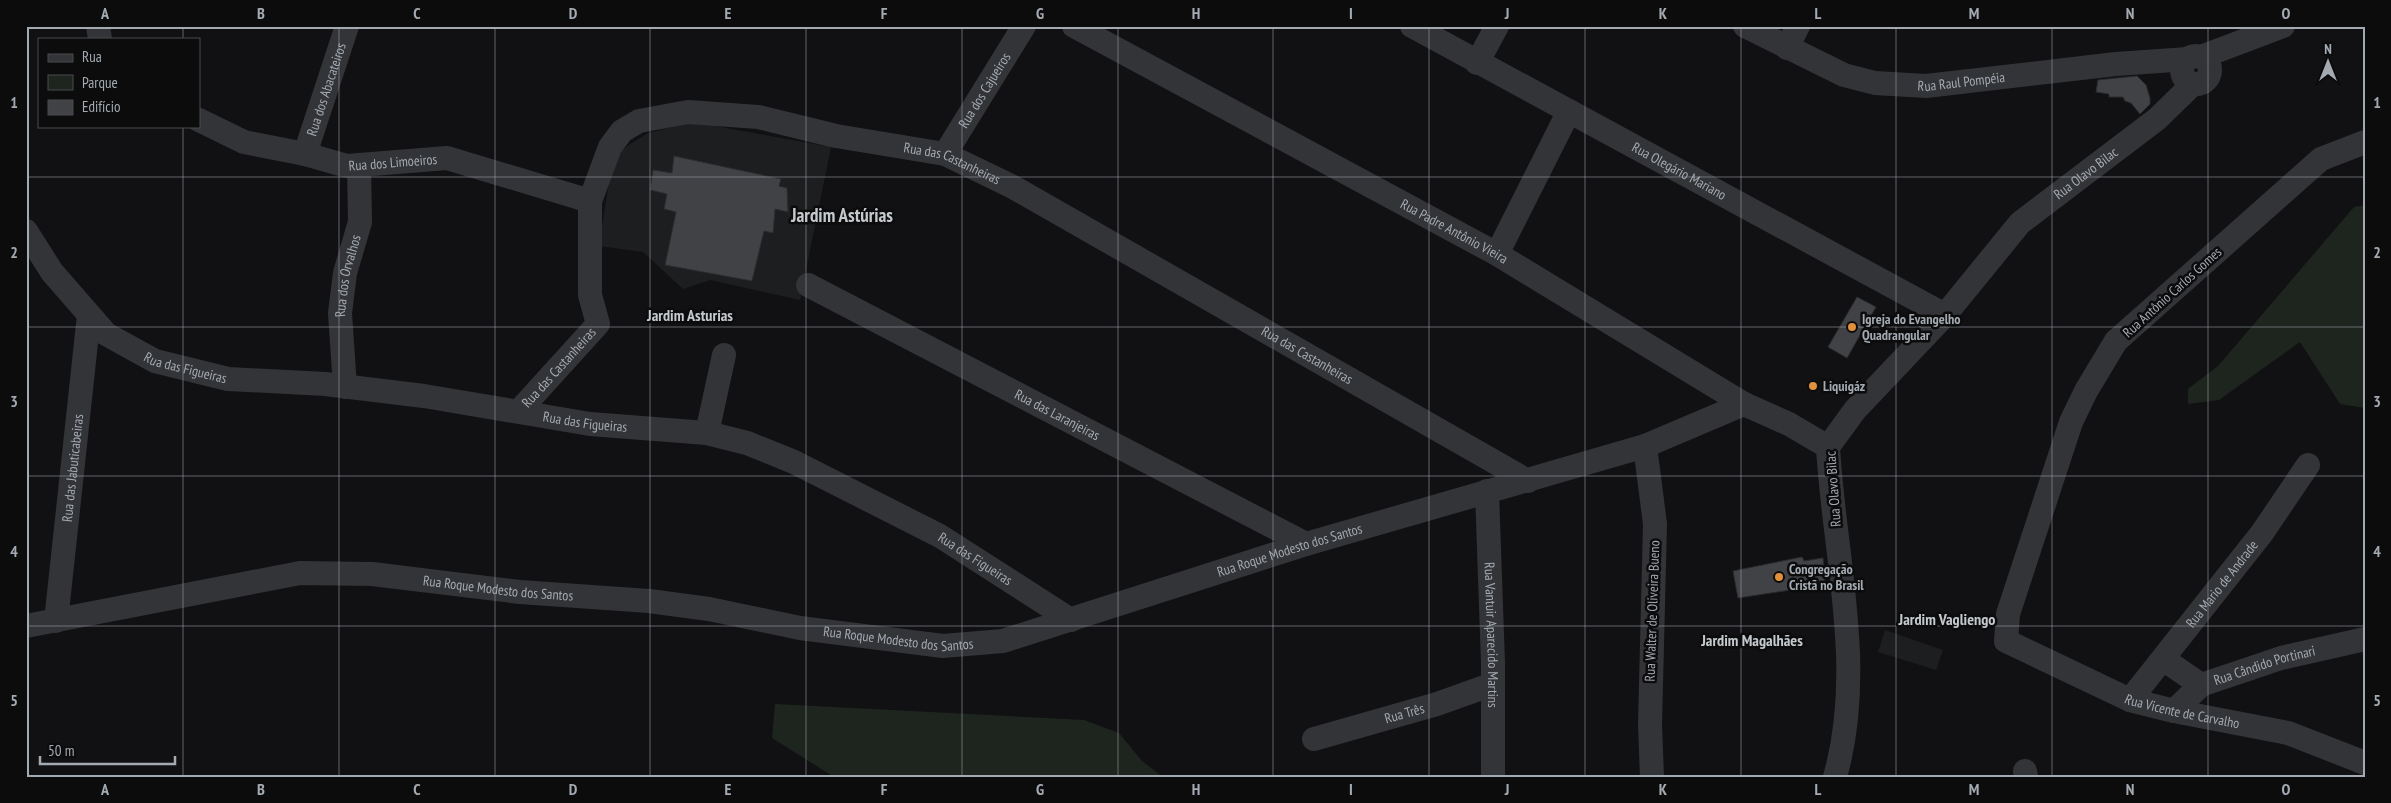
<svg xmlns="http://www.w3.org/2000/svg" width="2391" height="803" viewBox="0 0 2391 803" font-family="'PT Sans Narrow',sans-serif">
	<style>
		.built { fill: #1d1e1f }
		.green { fill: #1e251e }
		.building { fill: #404245; stroke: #2b2c2e }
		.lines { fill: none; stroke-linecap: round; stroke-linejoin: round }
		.minor { stroke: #333437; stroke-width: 24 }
		.grid { fill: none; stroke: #a4aab2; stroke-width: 1; stroke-opacity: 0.55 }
		.poi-dot { fill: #e1903b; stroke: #0c0c0d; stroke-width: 2 }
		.labels { text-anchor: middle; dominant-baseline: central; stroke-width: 5; stroke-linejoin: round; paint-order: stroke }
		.street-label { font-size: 14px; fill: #a4aab2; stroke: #0c0c0d }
		.poi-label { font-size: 14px; font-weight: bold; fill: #a4aab2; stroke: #0c0c0d; text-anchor: start }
		.quarter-label { font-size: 16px; font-weight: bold; fill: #c4c9ce; stroke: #0c0c0d }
		.district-label { font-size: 19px; font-weight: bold; fill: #c4c9ce; stroke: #0c0c0d }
		.neatline { fill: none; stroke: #a4aab2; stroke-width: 2 }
		.grid-label { font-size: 16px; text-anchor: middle; font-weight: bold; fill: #a4aab2 }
	</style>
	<rect width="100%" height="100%" fill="#111113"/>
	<path class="built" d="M693 122 831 147 800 300 710 280 683 289 643 252 599 246 609 182 621 150 648 133Z
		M1885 630 1943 650 1936 670 1878 652Z"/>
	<path class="green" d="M2365 205V408L2340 404 2300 342 2219 400 2188 404V389L2218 366 2354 207Z
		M775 704 1084 720 1119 733 1142 761 1163 777H834L772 738Z"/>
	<path class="building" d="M2137 76 2146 85 2150 98V104L2140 114 2131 103 2125 101 2123 97H2109V94L2096 92 2098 80Z
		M674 156 781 179 779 186 787 188 788 212 775 209 773 233 764 231 752 281 665 265 676 212 664 209 667 194 650 190 653 170 672 173Z
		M1857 297 1876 307 1847 358 1828 347Z
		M1802 557 1804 561 1823 558 1825 583H1811L1810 587 1738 598 1733 571Z"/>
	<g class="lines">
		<g class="minor">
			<path d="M98 26 100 39"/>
			<path id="s1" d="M1074 26 1497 254 1744 404 1789 424 1828 447"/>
			<path id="s2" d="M1412 26 1945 315"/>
			<path id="s3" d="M1745 26 1844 75 1875 83 1926 86 2116 64 2188 59"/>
			<path d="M1787 48 1798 26"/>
			<circle cx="2196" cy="70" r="14"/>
			<path d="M2201 57 2283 26"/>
			<path d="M1477 63 1497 26"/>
			<path id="s4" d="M199 120 244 142 305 154 347 166 447 158 590 201"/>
			<path id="s5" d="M2365 142 2321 159 2116 341 2086 391 2071 422 2008 614 2006 641 2130 700 2174 711 2288 733 2365 763"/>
			<path id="s6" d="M305 154 347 26"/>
			<path id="s7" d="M945 154 1024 26"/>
			<path id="s8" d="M26 231 52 272 106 334 155 361 228 379 325 384 424 396 590 424 707 433 747 443 794 462 940 536 1071 620"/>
			<path d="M1497 254 1569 111"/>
			<path id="s9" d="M808 285 1306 544"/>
			<path id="s10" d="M345 387 340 313 345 273 360 222 359 165"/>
			<path id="s11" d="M519 411 598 324 590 295V201L610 147 622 131 639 121 688 112 758 117 836 136 945 154 1013 187 1528 481"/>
			<path d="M707 433 724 355"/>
			<path d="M1645 446 1655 524 1650 724 1652 777"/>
			<path id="s12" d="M1487 491 1493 663V777"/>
			<path id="s13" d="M56 621 89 315"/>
			<path id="s14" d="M26 626 300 573 372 574 520 592 649 601 709 609 800 628 943 646 1003 641 1306 544 1645 446 1744 404"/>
			<path d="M2163 659 2201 685"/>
			<path id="s15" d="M2130 700 2262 533 2308 465"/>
			<path id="s16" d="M2174 711 2201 685 2281 658 2365 639"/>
			<path id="s17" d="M1314 739 1437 704 1493 684"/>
			<path d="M2025 771 2026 777"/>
			<path id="s18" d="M1835 777C1866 668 1834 556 1828 447L1855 410 1945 315 2020 223 2157 119 2193 84"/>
		</g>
	</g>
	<path class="grid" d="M183 26V39M339 26V777M495 26V777M650 26V777M806 26V777M962 26V777M1118 26V777M1273 26V777M1429 26V777M1585 26V777M1741 26V777M1896 26V777M2052 26V777M2208 26V777M183 126V777M26 177H2365M26 327H2365M26 476H2365M26 626H2365"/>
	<g class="poi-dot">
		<circle cx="1852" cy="327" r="5"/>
		<circle cx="1813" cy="386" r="5"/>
		<circle cx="1779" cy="577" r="5"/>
	</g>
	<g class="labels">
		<g class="street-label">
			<text stroke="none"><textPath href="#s3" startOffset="229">Rua Raul Pompéia</textPath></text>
			<text stroke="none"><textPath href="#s6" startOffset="68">Rua dos Abacateiros</textPath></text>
			<text stroke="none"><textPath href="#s7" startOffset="75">Rua dos Cajueiros</textPath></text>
			<text stroke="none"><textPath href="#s4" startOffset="202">Rua dos Limoeiros</textPath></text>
			<text stroke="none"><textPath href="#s11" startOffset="659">Rua das Castanheiras</textPath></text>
			<text stroke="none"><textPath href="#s2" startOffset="304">Rua Olegário Mariano</textPath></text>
			<text stroke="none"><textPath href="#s18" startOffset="710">Rua Olavo Bilac</textPath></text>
			<text stroke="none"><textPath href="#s1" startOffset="432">Rua Padre Antônio Vieira</textPath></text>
			<text stroke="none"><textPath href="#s10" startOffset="112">Rua dos Orvalhos</textPath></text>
			<text transform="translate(2172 292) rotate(-42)">Rua Antônio Carlos Gomes</text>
			<text stroke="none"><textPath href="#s11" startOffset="1064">Rua das Castanheiras</textPath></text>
			<text stroke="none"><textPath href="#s8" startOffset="218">Rua das Figueiras</textPath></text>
			<text stroke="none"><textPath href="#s11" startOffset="59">Rua das Castanheiras</textPath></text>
			<text stroke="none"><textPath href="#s9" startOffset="281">Rua das Laranjeiras</textPath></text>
			<text stroke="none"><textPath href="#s8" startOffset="622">Rua das Figueiras</textPath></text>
			<text stroke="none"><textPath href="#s13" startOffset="154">Rua das Jabuticabeiras</textPath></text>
			<text transform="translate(1833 489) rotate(-94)">Rua Olavo Bilac</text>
			<text stroke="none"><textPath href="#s14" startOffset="1288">Rua Roque Modesto dos Santos</textPath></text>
			<text stroke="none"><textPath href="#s8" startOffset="1042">Rua das Figueiras</textPath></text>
			<text stroke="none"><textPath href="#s15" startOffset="148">Rua Mario de Andrade</textPath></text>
			<text stroke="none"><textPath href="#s14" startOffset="478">Rua Roque Modesto dos Santos</textPath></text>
			<text transform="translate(1652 611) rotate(-88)">Rua Walter de Oliveira Bueno</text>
			<text stroke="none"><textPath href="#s12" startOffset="144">Rua Vantuir Aparecido Martins</textPath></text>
			<text stroke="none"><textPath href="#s14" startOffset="882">Rua Roque Modesto dos Santos</textPath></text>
			<text stroke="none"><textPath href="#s16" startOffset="104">Rua Cândido Portinari</textPath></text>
			<text stroke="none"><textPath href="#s5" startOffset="834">Rua Vicente de Carvalho</textPath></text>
			<text stroke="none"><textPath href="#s17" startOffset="94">Rua Três</textPath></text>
		</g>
		<g class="poi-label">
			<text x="1862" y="319">Igreja do Evangelho<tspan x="1862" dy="16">Quadrangular</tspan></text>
			<text x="1823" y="386">Liquigáz</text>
			<text x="1789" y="569">Congregação<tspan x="1789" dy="16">Cristã no Brasil</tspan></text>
		</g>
		<g class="quarter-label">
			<text x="690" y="315">Jardim Asturias</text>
			<text x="1947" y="619">Jardim Vagliengo</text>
			<text x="1752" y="640">Jardim Magalhães</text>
		</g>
		<g class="district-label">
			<text x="842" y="215">Jardim Astúrias</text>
		</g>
	</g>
	<rect width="2391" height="803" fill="none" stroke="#0c0c0d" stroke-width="55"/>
	<rect x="38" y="38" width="162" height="90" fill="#0c0c0d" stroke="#494b4f"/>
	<rect x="48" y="54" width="25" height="8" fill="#333437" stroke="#494b4f"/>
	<text x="82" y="62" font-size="15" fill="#a4aab2">Rua</text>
	<rect x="48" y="75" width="25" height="15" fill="#1e251e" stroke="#494b4f"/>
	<text x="82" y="88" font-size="15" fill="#a4aab2">Parque</text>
	<rect x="48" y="100" width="25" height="15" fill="#404245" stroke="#494b4f"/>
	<text x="82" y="112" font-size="15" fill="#a4aab2">Edifício</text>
	<g transform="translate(2328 62)" stroke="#0c0c0d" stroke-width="4" paint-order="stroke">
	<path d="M0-4L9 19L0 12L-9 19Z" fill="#a4aab2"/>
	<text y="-8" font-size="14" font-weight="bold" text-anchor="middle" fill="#a4aab2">N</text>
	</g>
	<path d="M40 756v8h135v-8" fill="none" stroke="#a4aab2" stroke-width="2.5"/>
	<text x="48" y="756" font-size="15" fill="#a4aab2" stroke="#0c0c0d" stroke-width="4" paint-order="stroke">50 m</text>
	<rect x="28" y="28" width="2336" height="748" class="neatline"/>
	<g class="grid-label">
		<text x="105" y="19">A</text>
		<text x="261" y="19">B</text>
		<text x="417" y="19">C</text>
		<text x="573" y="19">D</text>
		<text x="728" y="19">E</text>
		<text x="884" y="19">F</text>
		<text x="1040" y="19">G</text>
		<text x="1196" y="19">H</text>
		<text x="1351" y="19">I</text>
		<text x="1507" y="19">J</text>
		<text x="1663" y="19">K</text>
		<text x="1818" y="19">L</text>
		<text x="1974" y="19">M</text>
		<text x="2130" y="19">N</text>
		<text x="2286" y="19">O</text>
		<text x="14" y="108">1</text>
		<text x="2377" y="108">1</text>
		<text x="14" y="258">2</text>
		<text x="2377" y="258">2</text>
		<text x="14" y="407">3</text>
		<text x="2377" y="407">3</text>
		<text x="14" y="557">4</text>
		<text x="2377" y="557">4</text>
		<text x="14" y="706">5</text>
		<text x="2377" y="706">5</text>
		<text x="105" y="795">A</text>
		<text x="261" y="795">B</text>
		<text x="417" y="795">C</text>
		<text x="573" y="795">D</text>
		<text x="728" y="795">E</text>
		<text x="884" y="795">F</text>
		<text x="1040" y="795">G</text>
		<text x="1196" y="795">H</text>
		<text x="1351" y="795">I</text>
		<text x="1507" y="795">J</text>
		<text x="1663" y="795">K</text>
		<text x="1818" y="795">L</text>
		<text x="1974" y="795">M</text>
		<text x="2130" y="795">N</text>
		<text x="2286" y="795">O</text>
	</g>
</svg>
